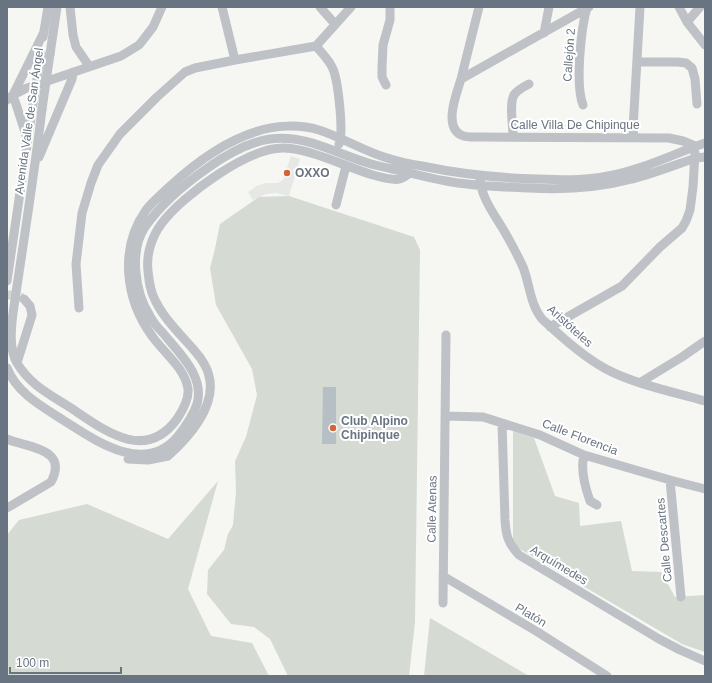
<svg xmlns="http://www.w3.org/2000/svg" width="712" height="683" viewBox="0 0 712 683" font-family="Arial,sans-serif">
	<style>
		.built { fill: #e6e8e6 }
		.green { fill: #d5dad3 }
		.water { fill: #b6bfc4 }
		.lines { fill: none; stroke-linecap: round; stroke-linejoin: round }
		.minor-tunnel { stroke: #d2d6d6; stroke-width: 9; stroke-dasharray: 9 4.5; stroke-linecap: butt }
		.minor { stroke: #bec1c5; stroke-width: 9 }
		.minor-bridge { stroke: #bec1c5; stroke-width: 9 }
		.poi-dot { fill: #d26638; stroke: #fff; stroke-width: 1.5 }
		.labels { text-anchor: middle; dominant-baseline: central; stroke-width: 4; stroke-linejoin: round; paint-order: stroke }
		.street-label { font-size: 12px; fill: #687481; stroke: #fff }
		.poi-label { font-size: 12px; font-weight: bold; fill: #687481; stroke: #fff; text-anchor: start }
	</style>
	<rect width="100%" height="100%" fill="#f6f6f3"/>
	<path class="built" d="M291 156 300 159 289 196 276 193 266 194 253 200 248 192 257 186 265 183H278L283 180Z"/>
	<path class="green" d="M289 196 414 237 420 250 415 622 409 676H288L270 639 254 627 231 624 207 594 208 570 224 550 228 534 233 525 236 492 235 461 246 437 257 395 252 369 216 305 210 268 214 253 220 224 259 197Z
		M513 431 534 438 555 496 579 503 580 526 621 521 632 571 661 572 675 597 705 595V652L682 644 513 545Z
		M218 481 188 589 211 636 252 643 269 676H7V535L19 520 87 504 168 539Z
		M430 618 529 676H424Z"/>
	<path class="water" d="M323 387H336V444H322Z"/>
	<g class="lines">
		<path class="minor-tunnel" d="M7 295H12L23 298"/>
		<path class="minor" d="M70 7 73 35 76 47 89 66
			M222 7 235 60
			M320 7 335 24
			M589 7 461 79C457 93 443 126 461 135 467 138 477 137 483 137L669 138 683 141 695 146
			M679 7 687 22 705 45
			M687 22 700 7
			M544 33 549 7
			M43 37 48 7
			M316 46C322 53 330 61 333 69 338 81 344 132 339 144
			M50 54 57 7
			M638 62H678L686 63 692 68 695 79 697 104
			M461 79 479 7
			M386 85 382 77V68L383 45 390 20V7
			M7 100 13 95 27 88 121 56 139 45 143 40 153 27 162 7
			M583 105C575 84 581 29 587 7
			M42 109C34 177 23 245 13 313 11 329 9 349 17 363 30 385 51 395 71 408 104 430 145 463 177 419 183 410 189 399 188 389 185 368 163 352 152 336 125 299 119 248 146 210 153 201 162 194 169 187 194 164 223 142 255 132 275 125 299 124 319 130 341 137 362 150 384 157 396 161 409 164 422 166 460 174 499 178 537 179 561 180 584 181 608 176 642 170 673 154 705 143
			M513 136C513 126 509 103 514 95 517 90 523 87 529 84
			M27 138 13 95 44 32
			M634 138 633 129 640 7
			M39 157 72 79 73 72
			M480 179C481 197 494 214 503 229 510 241 517 254 523 267 530 285 530 304 542 319 562 337 582 356 606 369 634 384 674 392 705 401
			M336 205 346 166
			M7 281 32 111
			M79 308 76 264 82 213 91 183 98 165 120 134 157 97 185 72 195 68 235 60 316 46 351 7
			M550 327 622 286 660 247 682 228 686 221 690 210 693 187 695 153
			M17 363 32 315 30 306 24 299
			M7 368C17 393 41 406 63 420 96 441 145 476 178 436 186 426 193 416 197 404 205 376 179 353 163 333 158 328 153 322 150 316 135 293 129 251 145 227 161 204 186 183 209 167 226 155 249 142 270 139 308 134 340 156 375 165 386 168 399 170 410 173 422 176 434 179 446 181 472 186 502 187 529 188 563 190 598 188 632 179 653 174 674 165 696 158L705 157
			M641 382 682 357 705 341
			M445 416 483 417 540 435 584 455 670 480 705 489
			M502 423 505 520C506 536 508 543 519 555L659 639 680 650 705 661
			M7 439C28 448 69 448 51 482L7 508
			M163 449 168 456C188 438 217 406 209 376 207 366 201 358 194 350 181 335 164 319 155 300 150 291 149 281 148 271 146 254 152 236 162 223 183 195 249 147 284 148 312 149 346 167 373 175 381 177 392 181 400 179 404 178 407 175 410 173
			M584 455C580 470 585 487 590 501L597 505
			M128 459 148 460 168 456
			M670 480 681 597
			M443 576 536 631 607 676
			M443 603 446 335"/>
		<path class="minor-bridge" d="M42 109 50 54
			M32 111 41 53"/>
	</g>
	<g class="poi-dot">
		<circle cx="287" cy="173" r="4"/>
		<circle cx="333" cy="428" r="4"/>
	</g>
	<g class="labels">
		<g class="street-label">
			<text transform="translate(569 55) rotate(-86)">Callejón 2</text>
			<text transform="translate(29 121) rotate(-82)">Avenida Valle de San Ángel</text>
			<text x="575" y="125">Calle Villa De Chipinque</text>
			<text transform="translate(570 326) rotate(42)">Aristóteles</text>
			<text transform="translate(580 437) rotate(21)">Calle Florencia</text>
			<text transform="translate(432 509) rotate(-89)">Calle Atenas</text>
			<text transform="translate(664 540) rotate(-95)">Calle Descartes</text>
			<text transform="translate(559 565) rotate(31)">Arquímedes</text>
			<text transform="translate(531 615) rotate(31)">Platón</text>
		</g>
		<g class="poi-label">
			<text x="295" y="173">OXXO</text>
			<text x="341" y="421">Club Alpino<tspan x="341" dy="14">Chipinque</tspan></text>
		</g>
	</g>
	<rect width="712" height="683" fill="none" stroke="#687481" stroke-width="16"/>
	<path d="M10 667v6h111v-6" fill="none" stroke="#687481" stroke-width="2"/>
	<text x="16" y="667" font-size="12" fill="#687481" stroke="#ffffff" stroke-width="3" paint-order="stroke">100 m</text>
</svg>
